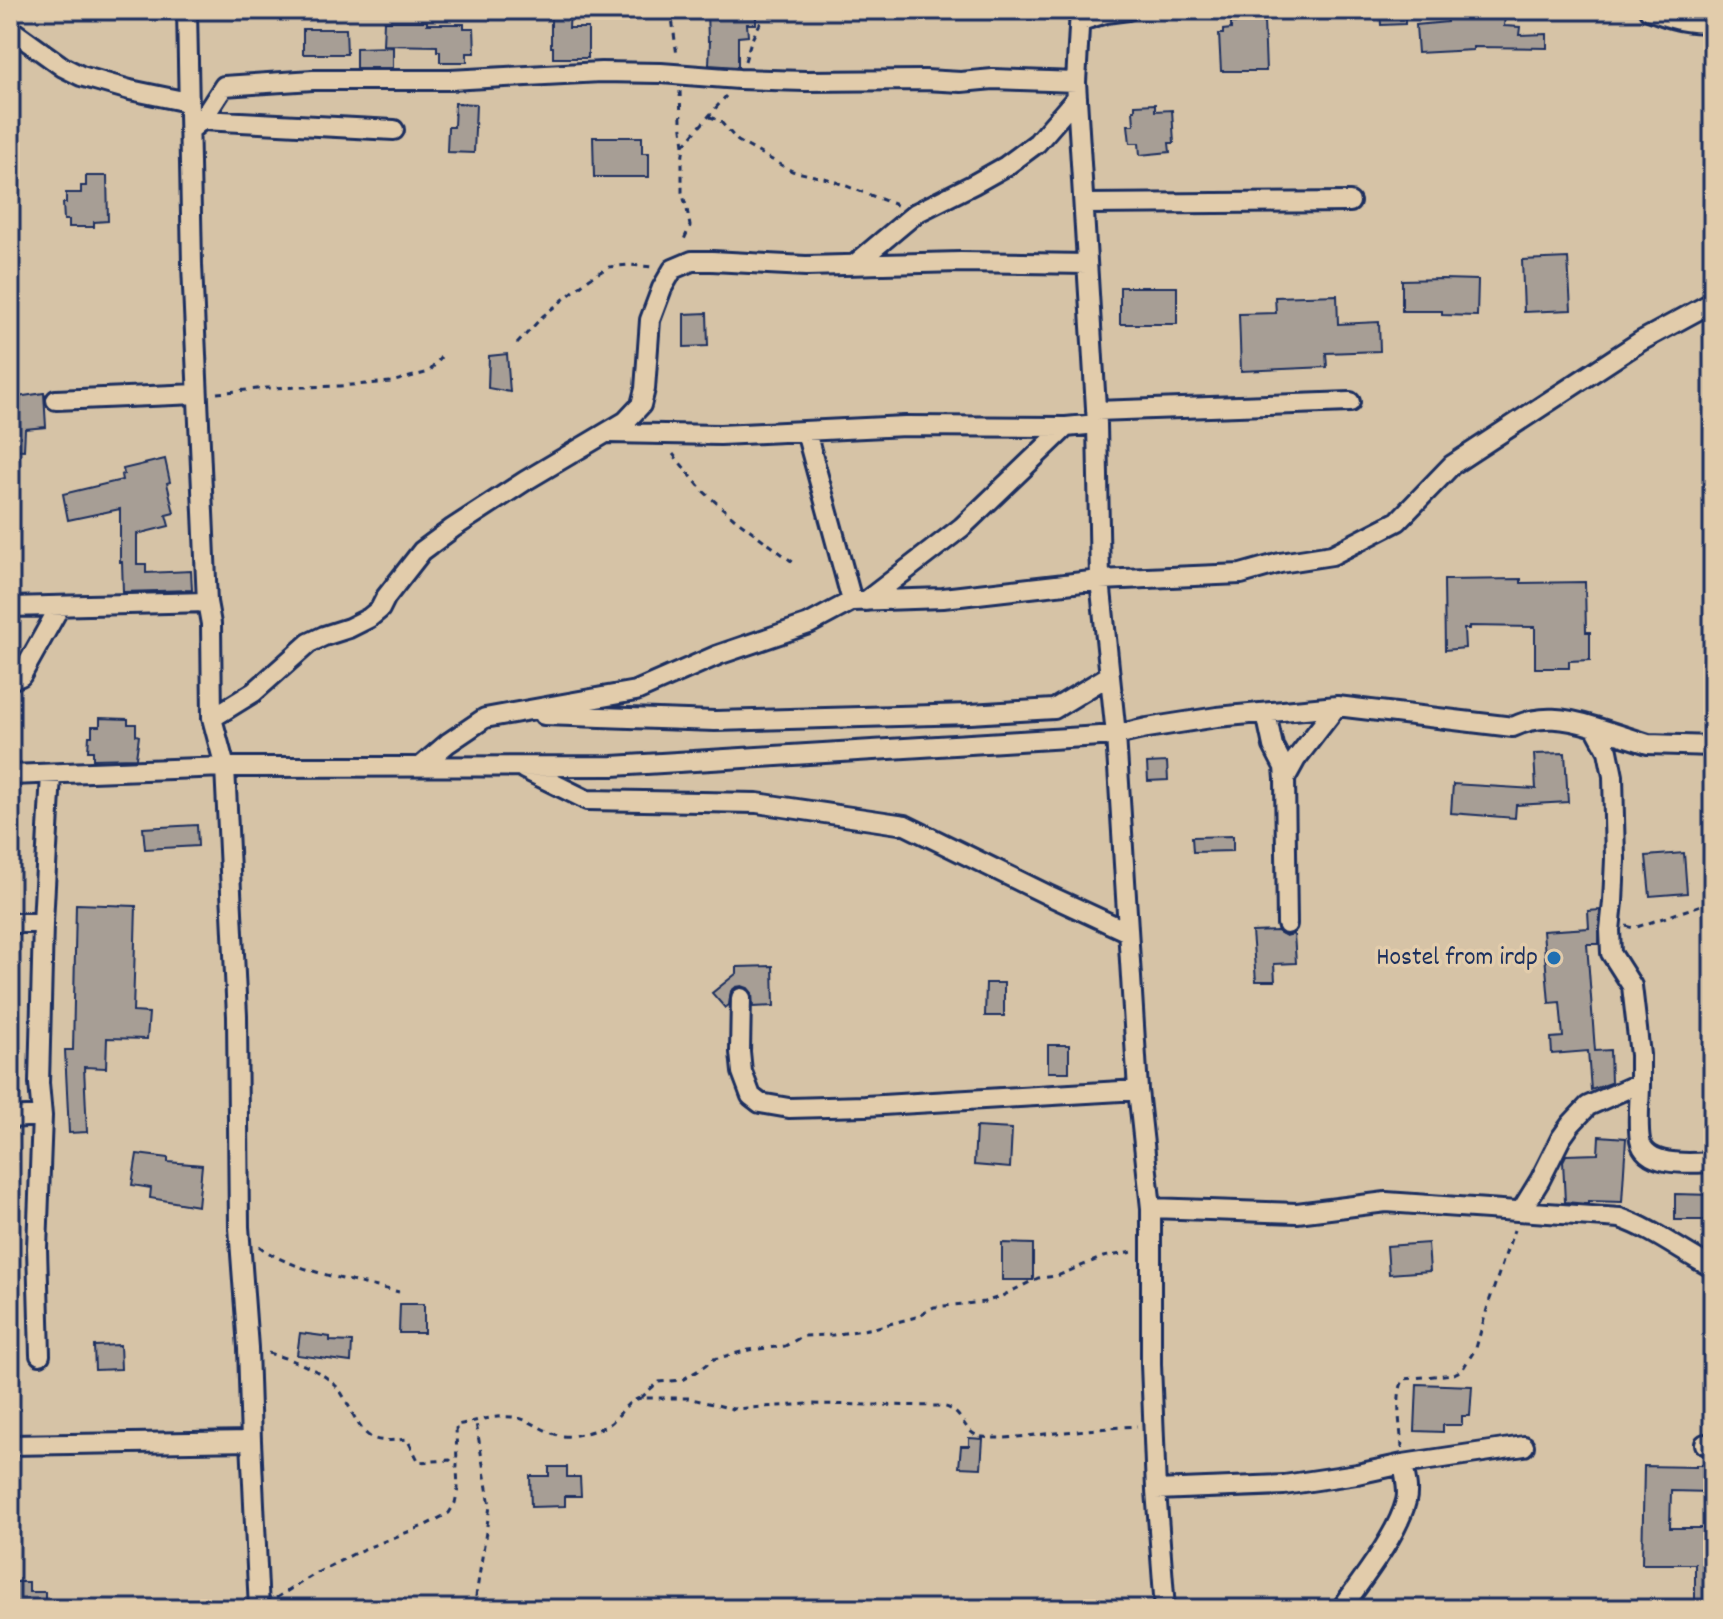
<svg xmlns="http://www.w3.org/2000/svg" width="1723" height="1619" viewBox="0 0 1723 1619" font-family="Dekko,sans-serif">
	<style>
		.building { fill: #a79e95; stroke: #1b2f5e; stroke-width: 2 }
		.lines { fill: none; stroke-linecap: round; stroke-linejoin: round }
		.minor-casing { stroke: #1b2f5e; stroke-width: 24 }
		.path { stroke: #1b2f5e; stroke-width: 3; stroke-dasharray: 6 6; stroke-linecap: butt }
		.minor { stroke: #e2ccab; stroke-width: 18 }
		.poi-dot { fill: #1f6fb2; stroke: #e2ccab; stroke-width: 3 }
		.labels { text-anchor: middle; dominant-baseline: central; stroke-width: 7; stroke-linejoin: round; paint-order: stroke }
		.poi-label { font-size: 26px; fill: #1b2f5e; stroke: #e2ccab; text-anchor: end }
	</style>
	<rect width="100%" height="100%" fill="#d6c3a6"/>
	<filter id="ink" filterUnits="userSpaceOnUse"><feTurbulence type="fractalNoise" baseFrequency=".0125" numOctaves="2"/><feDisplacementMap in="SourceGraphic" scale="16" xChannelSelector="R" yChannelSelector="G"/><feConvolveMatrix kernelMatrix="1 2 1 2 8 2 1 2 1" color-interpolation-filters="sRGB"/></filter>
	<g filter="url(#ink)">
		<path class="building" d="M551 10H570L569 28H588V58H553V47H551Z
			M707 10H756V24H747L748 36 738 37V67L709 65 710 41H708Z
			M1380 10H1405V24L1381 25Z
			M1488 15 1505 16 1504 26 1520 27 1519 35 1547 34V48L1473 47V50L1418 53 1416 25 1447 22V19Z
			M384 21H427V24H464V28H474L475 53H467V62H440V51H437V46L383 45Z
			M1264 21 1266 71H1221L1219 34H1223V30L1231 29V23Z
			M303 29H346L347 54H303Z
			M393 47V68H356V48Z
			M455 103 476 104 474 153 447 152 448 127H454Z
			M1155 104V111L1172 110 1174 143H1169L1170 152 1140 155 1139 143H1130L1128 125H1134L1133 110H1135V105Z
			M593 137H642V153H649V177H594Z
			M86 176H107L108 221 94 222V227H69V220H64L63 203H66V193H81V186H86Z
			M1568 258 1571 310 1524 312 1522 260Z
			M1443 279 1478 280 1477 316 1442 315V311H1402V280Z
			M1120 287H1177V324H1120Z
			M1337 295 1338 324 1379 322 1380 351 1326 353 1327 367 1241 371 1239 314 1276 313 1275 297Z
			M707 313 708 346 684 347V314Z
			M507 354 510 392 488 388 489 356Z
			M44 393 46 427 25 429 24 450 10 449V398Z
			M165 459 170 482 167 483 174 513 166 515 169 526 137 534V564H146V573L191 571 192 590 123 592 122 562H120V509L68 520 63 494 122 480 121 475 124 474 123 469Z
			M1521 579V583L1585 582 1586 632H1590V660L1569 661V668H1535V627L1469 626V629H1464L1465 648 1445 650 1444 580Z
			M100 718 128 719V724H136V735L139 736 136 758 93 759V751H88L89 736H92V726H100Z
			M1565 753 1568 802 1516 805 1515 818 1451 813 1453 784 1536 789 1534 754Z
			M1167 762 1168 780 1148 781 1147 763Z
			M197 825 198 846 145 849 143 828Z
			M1233 836V851L1193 852 1192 837Z
			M1684 853 1687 893 1650 896 1646 856Z
			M76 904 136 906 133 1012 149 1013 147 1039 107 1038 106 1068 84 1067 87 1132 69 1133 65 1050H73Z
			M1600 910 1599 944H1587L1595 1051 1610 1050 1611 1083 1591 1090 1588 1051 1552 1054 1551 1038 1563 1037 1560 1002 1549 1003 1543 931 1589 928 1588 911Z
			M1277 931 1286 936 1294 934 1296 963 1274 964 1275 981H1256L1252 932Z
			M773 966 774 1006 753 1007 752 993 748 988 742 986 736 987 731 991 729 1005 725 1008 712 993 737 973V967Z
			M986 983H1004V1016H985Z
			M1048 1045H1069V1072H1048Z
			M976 1127 1012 1129 1010 1168 974 1165Z
			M1599 1136 1626 1138 1622 1202 1588 1201V1204L1565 1202 1563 1161 1566 1155 1598 1154Z
			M137 1154 168 1158V1162L202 1165 198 1206 150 1198 151 1188 132 1185Z
			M1675 1194 1713 1195V1220H1675Z
			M1002 1243 1033 1244V1280H1002Z
			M1428 1243 1430 1271 1389 1274 1387 1246Z
			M400 1304H424V1333H399Z
			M300 1333 330 1337V1341L352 1342 351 1362 297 1355Z
			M120 1345 121 1369 95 1370 94 1346Z
			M1417 1384 1472 1386 1470 1416H1462V1425H1443V1432L1415 1431Z
			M969 1438 983 1439 981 1468 959 1467 961 1446H969Z
			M1696 1465H1711V1492L1671 1491 1670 1528H1710V1562H1713V1609H1695V1564H1642L1644 1466 1696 1467Z
			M549 1467H567V1477H580L581 1496H565V1506L531 1507 530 1476H549Z
			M14 1582H29V1592H45V1608L13 1607Z"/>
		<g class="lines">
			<defs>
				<path id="minor" d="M187 10 192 265 207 602 211 624 212 718 225 767 237 1016 239 1227 248 1348 251 1441 259 1609
					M1080 10 1076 82 1097 424 1100 580 1116 735 1138 1090 1151 1208V1364L1156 1490 1165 1609
					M1649 10C1674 20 1686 23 1713 23
					M1081 21 1106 13 1128 10
					M10 29 63 67 81 76 130 90 188 102
					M202 120 394 130
					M189 131 202 120 224 86 313 80H450L601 72 661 73 739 79 805 81 925 80 961 82 993 79 1076 82
					M1084 204 1350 202
					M854 265 916 213 974 184 1006 166 1037 143 1077 97
					M56 400 197 394
					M1096 411 1350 402
					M609 433 720 435 905 426 1066 427 1097 424
					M852 601 943 598 1100 580 1241 574 1280 563 1332 555 1398 521 1452 465 1641 341 1713 302
					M866 601 962 527 1066 427
					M10 607 207 602
					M10 680 21 676 60 606
					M1266 713 1273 746 1284 767 1285 779 1287 924
					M544 715 715 721 970 714 1054 709 1110 675
					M212 718 254 692 309 643 324 636 349 628 369 618 380 609 386 597 422 551 453 528 525 481 626 421 641 405 645 389 650 320 662 288 673 269 692 261H712L806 266 960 262 1087 264
					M1595 727 1648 744 1713 746
					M420 767 448 743 485 718 636 691 718 655 809 624 852 601 806 432
					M524 769 587 800 757 803 905 825 1048 895 1128 932
					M10 775 225 767 613 766 1116 735 1147 728 1217 717 1337 706 1513 727C1540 714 1566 718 1595 727L1608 751 1613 776 1615 859 1613 902 1610 930 1611 953 1632 986 1640 1055V1083L1588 1106 1571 1124 1561 1138 1540 1180 1521 1211
					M1285 779 1296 759 1337 706
					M10 923H43
					M741 998 740 1052 742 1072 751 1096 760 1103 789 1108 865 1106 1138 1090
					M1640 1083C1640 1101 1637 1122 1640 1140 1645 1168 1692 1163 1713 1162
					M10 1118 42 1116
					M1151 1208 1297 1213 1386 1202 1620 1218C1653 1229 1682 1252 1713 1268
					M40 1355 37 1248 42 1116 39 1083 43 923 51 774
					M1705 1444 1713 1446
					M10 1445 251 1441
					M1156 1490 1284 1485 1357 1474 1403 1464 1524 1446
					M1341 1609C1361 1581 1398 1534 1406 1501 1409 1490 1405 1476 1403 1464"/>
			</defs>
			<use href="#minor" class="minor-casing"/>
			<path class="path" d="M671 10 677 56
				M745 61 751 41 767 10
				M680 91 681 121 684 145 682 162V192L687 209 690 226 682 244
				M710 117 719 120 738 141 792 171 828 179 899 206
				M684 145 726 96
				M517 344 543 316 590 278 609 267 629 265 652 267
				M217 393 267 388 340 386 391 382 429 372 441 357
				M673 454 703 491 734 518 794 563
				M1626 926 1634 928 1713 901
				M259 1246C290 1271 359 1282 399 1292
				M268 1353C290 1359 318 1368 335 1385 349 1398 356 1433 375 1439 384 1442 397 1440 407 1439L419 1462 450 1460 457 1467 456 1425C474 1422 493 1415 512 1417 535 1419 547 1438 571 1436 580 1435 601 1429 608 1425 621 1417 624 1401 641 1398H688L733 1409 809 1404 941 1406C965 1409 961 1434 983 1437 1003 1440 1025 1436 1045 1434 1076 1431 1106 1428 1137 1426
				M641 1398 658 1382 682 1380 704 1367 714 1359 749 1350 785 1346 803 1336 833 1335 874 1328 916 1317 934 1307 984 1302 1000 1297 1038 1278 1057 1276 1103 1257 1133 1252
				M1402 1448C1401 1430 1394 1394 1404 1379L1454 1374 1462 1370 1476 1348 1489 1302 1514 1230
				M276 1598 315 1574 359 1551 426 1525 449 1513 455 1503 458 1489 457 1468
				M474 1609 490 1506 476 1423"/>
			<use href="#minor" class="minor"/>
		</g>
	</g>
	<circle class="poi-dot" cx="1554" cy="958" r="8"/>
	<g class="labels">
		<g class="poi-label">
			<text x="1538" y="958">Hostel from irdp</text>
		</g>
	</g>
	<rect width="1723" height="1619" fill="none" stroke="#e2ccab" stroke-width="40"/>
	<rect x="20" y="20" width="1683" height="1579" fill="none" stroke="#1b2f5e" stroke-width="3" filter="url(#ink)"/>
</svg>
